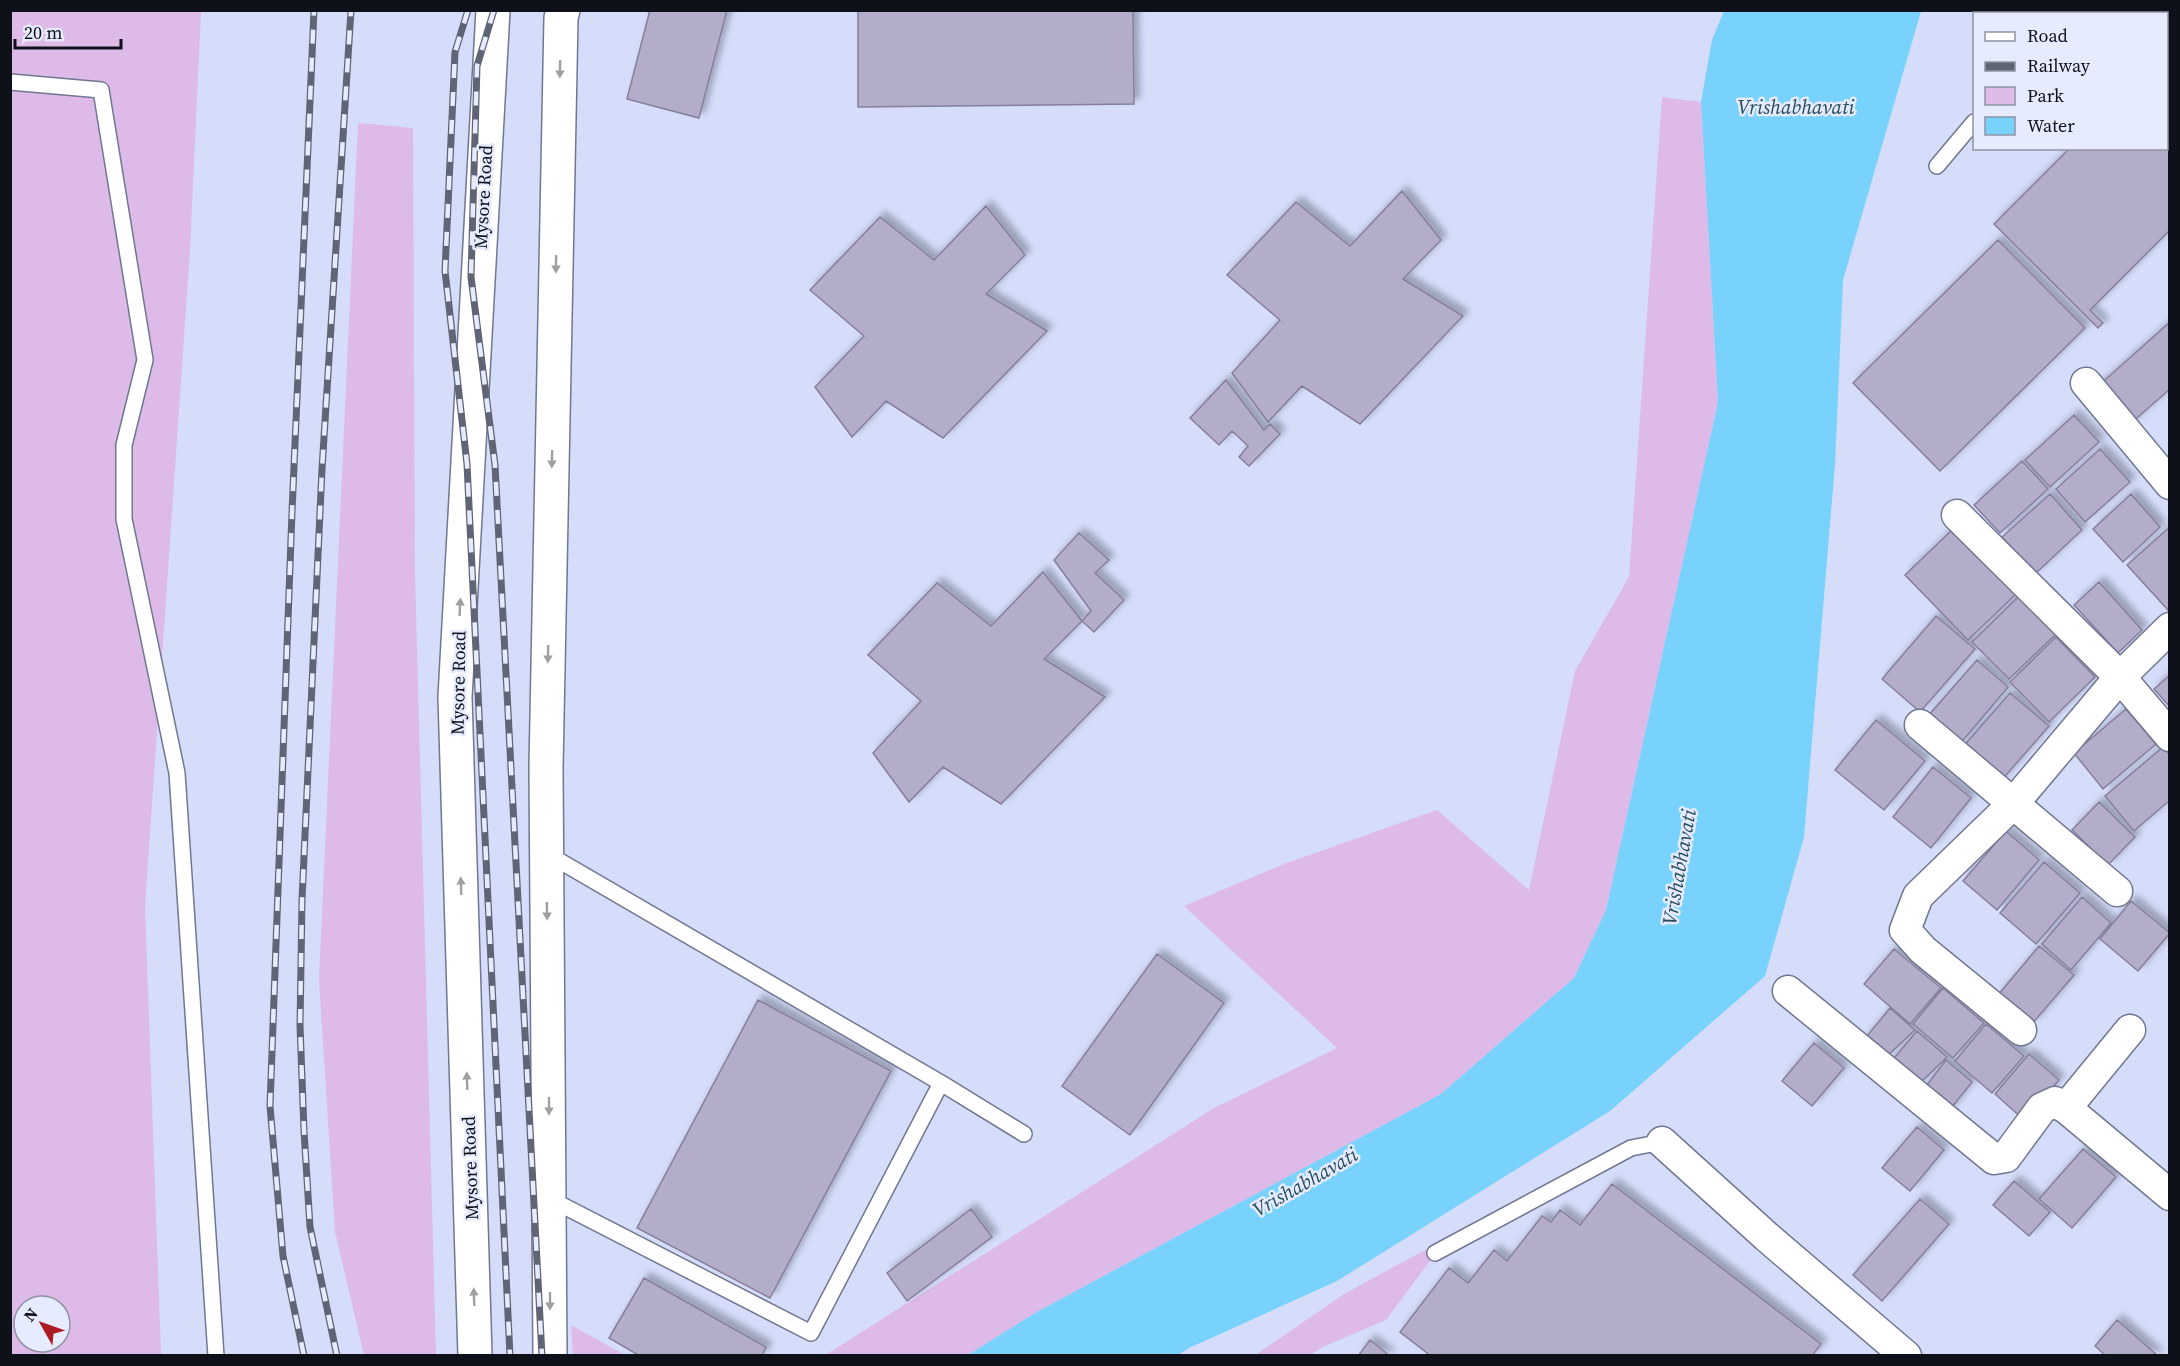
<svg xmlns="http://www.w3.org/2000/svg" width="2180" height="1366" viewBox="0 0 2180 1366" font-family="'Source Serif 4',serif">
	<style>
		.green { fill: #ddbae7; fill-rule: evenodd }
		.water { fill: #78d2fb }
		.building { fill: #b4adca; stroke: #867f9b; stroke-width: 1.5; filter: url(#shadow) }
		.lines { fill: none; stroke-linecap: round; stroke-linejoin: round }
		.lane-casing { stroke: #707791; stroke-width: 18 }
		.street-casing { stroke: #707791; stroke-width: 33 }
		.highway-casing { stroke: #707791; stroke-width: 36 }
		.lane { stroke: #fff; stroke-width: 15 }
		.street { stroke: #fff; stroke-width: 30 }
		.highway { stroke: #fff; stroke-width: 33 }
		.rail-casing { stroke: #606576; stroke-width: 7 }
		.rail { stroke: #e6ebfd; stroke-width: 4.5; stroke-dasharray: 14; stroke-linecap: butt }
		.oneway { fill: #9fa0a3 }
		.labels { text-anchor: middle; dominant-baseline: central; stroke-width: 5; stroke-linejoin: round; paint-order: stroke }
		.street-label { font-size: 18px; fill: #0e111a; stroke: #e6ebfd }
		.water-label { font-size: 20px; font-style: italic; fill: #254c5e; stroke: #e6ebfd }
	</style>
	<defs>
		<filter id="shadow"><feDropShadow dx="5.5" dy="-5.5" stdDeviation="3" flood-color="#0004"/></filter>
	</defs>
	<rect width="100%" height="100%" fill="#d5ddfb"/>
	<path class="green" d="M10 11H201L190 250 145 906 161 1355H11ZM24 1306H60V1342H24Z
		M1662 97 1701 102 1718 402 1606 910 1574 978 1441 1094 1035 1313 968 1355 824 1356 1214 1108 1337 1048 1184 906 1284 864 1437 810 1529 890 1575 671 1629 577Z
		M358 123 413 128 415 573 436 1355H364L335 1232 319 980Z
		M1447 1238 1386 1320 1325 1346 1310 1355 1254 1356 1344 1294Z
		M571 1325 625 1355H573Z"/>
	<path class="water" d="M1724 11H1921L1843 280 1835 464 1804 837 1765 976 1610 1111 1337 1281 1189 1348 1178 1355H968L1035 1313 1441 1094 1574 978 1606 910 1718 402 1701 102 1712 40Z"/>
	<path class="building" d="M650 10H727L699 118 627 99Z
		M858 10H1133L1134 104 858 107Z
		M2166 95 2170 98V230L2090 310 2103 323 2098 328 1994 224 2070 148H2166Z
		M1402 191 1441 240 1403 279 1463 316 1360 424 1302 386 1268 422 1232 373 1280 320 1227 275 1296 202 1350 246Z
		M986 206 1025 255 986 294 1047 331 943 438 886 401 852 437 815 387 864 336 810 290 880 217 934 260Z
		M1998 240 2085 328 1940 471 1853 383Z
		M2170 322V389L2130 424 2097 387Z
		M1226 380 1264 430 1270 424 1280 434 1249 466 1239 457 1248 446 1232 431 1219 445 1190 418Z
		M2074 415 2099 442 2050 487 2025 460Z
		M2100 449 2130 482 2085 522 2056 489Z
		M2022 461 2048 489 2000 533 1974 505Z
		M2050 494 2082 530 2035 574 2002 537Z
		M2131 494 2160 527 2123 562 2093 529Z
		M2170 527V609L2168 610 2127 565Z
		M1954 528 2016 594 1968 640 1905 575Z
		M1079 533 1109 560 1095 573 1124 600 1094 632 1082 621 1091 611 1054 560Z
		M1043 572 1082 621 1044 659 1105 697 1001 804 943 767 909 802 873 753 921 701 868 655 937 583 991 626Z
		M2099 582 2142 630 2118 653 2074 605Z
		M2019 596 2056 634 2009 679 1972 642Z
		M1936 616 1975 649 1920 712 1882 679Z
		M2056 637 2095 677 2049 722 2010 682Z
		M1977 660 2008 687 1960 744 1928 716Z
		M2170 675V707L2154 689Z
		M2010 693 2049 726 2000 782 1961 749Z
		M2126 709 2156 744 2103 789 2074 753Z
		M1876 720 1925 761 1884 810 1835 770Z
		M2163 747 2170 755V800L2134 831 2105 796Z
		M1933 767 1971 798 1931 848 1893 817Z
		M2099 802 2135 837 2108 865 2072 830Z
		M2006 831 2039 860 1997 910 1963 881Z
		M2044 862 2080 893 2036 944 2000 913Z
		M2082 897 2111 923 2071 970 2042 944Z
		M2131 901 2170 933 2138 971 2100 939Z
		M2039 946 2074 975 2032 1024 1998 995Z
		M1894 949 1941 988 1910 1024 1864 984Z
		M1157 954 1224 1003 1130 1135 1062 1086Z
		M1943 988 1984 1023 1953 1058 1913 1024Z
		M758 1000 891 1071 770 1298 637 1228Z
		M1890 1008 1915 1030 1885 1058 1862 1042Z
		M1986 1024 2024 1056 1992 1093 1955 1061Z
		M1917 1031 1947 1057 1917 1086 1889 1064Z
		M1814 1043 1844 1068 1812 1106 1782 1081Z
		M2029 1054 2059 1080 2024 1120 1995 1094Z
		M1946 1060 1972 1082 1948 1112 1923 1090Z
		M1917 1127 1944 1150 1910 1191 1882 1168Z
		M2083 1149 2116 1177 2072 1228 2039 1199Z
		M2014 1181 2050 1212 2029 1236 1993 1205Z
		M1612 1184 1821 1344 1812 1356H1431L1400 1332 1449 1268 1468 1283 1494 1250 1507 1261 1542 1216 1551 1222 1560 1210 1580 1225Z
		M1920 1199 1949 1224 1882 1301 1853 1275Z
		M971 1209 992 1237 907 1301 887 1273Z
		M644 1278 766 1347 762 1356H640L609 1338Z
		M2117 1320 2158 1356H2106L2095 1346Z
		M1370 1340 1390 1356H1358Z"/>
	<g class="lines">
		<defs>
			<path id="lane" d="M2066 14 2069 10
				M10 82 101 90 145 360 124 445V519L177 773 216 1356
				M1937 166 1974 122
				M546 853 941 1083 811 1333 550 1199
				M941 1083 1024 1134
				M1435 1253 1631 1148 1662 1142"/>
			<path id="street" d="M2138 10 2142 14
				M2166 34 2170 36
				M2086 383 2170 484
				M1957 515 2120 677 2170 736
				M1920 725 2117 891
				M1788 991 1994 1159 2006 1157 2042 1108 2055 1102 2066 1108 2170 1195
				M2021 1030 1923 950 1905 930 1918 896 2012 805 2120 677 2170 628
				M2066 1108 2130 1030
				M1662 1142 1767 1237 1906 1356"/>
			<path id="highway" d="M475 1356 455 697 493 10
				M550 1356 546 767 561 18 563 10"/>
		</defs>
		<use href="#lane" class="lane-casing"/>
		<use href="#street" class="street-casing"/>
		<use href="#highway" class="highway-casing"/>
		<use href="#lane" class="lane"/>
		<use href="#street" class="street"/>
		<use href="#highway" class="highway"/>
		<defs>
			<path id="rail" d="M468 10 455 52 445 271 467 464 510 1356
				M494 10 477 66 471 277 495 465 542 1356
				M304 1356 283 1256 270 1106 292 512 314 10
				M337 1356 310 1227 304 1131 300 1026 302 900 322 469 351 10"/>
		</defs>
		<use href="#rail" class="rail-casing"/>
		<use href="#rail" class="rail"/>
	</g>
	<defs><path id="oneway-solid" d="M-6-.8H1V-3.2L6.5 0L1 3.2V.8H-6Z" transform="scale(1.5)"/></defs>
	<g class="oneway">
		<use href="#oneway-solid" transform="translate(560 69) rotate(91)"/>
		<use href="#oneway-solid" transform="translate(556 264) rotate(91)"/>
		<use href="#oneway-solid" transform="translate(552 459) rotate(91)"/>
		<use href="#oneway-solid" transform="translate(460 607) rotate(-87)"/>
		<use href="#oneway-solid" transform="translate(548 654) rotate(91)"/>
		<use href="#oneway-solid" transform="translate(461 886) rotate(-92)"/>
		<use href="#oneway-solid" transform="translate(547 911) rotate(89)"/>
		<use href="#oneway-solid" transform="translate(467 1081) rotate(-92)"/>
		<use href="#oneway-solid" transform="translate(549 1106) rotate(90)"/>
		<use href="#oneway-solid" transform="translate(474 1297) rotate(-92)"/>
		<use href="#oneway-solid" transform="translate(550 1301) rotate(90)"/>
	</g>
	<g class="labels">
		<g class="street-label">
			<text transform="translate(483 197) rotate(-87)">Mysore Road</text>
			<text transform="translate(458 683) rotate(-89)">Mysore Road</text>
			<text transform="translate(470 1168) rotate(-92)">Mysore Road</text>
		</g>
		<g class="water-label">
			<text x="1796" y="107">Vrishabhavati</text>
			<text transform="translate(1679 867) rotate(-80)">Vrishabhavati</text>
			<text transform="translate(1305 1182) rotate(-30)">Vrishabhavati</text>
		</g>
	</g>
	<rect width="2180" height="1366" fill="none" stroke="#0e111a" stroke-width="24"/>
	<rect x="1973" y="12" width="195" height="138" fill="#e6ebfd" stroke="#9094a2" stroke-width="1.5"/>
	<rect x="1985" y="32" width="30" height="9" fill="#ffffff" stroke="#9094a2" stroke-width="1.5"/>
	<text x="2027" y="42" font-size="18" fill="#0e111a">Road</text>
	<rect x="1985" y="62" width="30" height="9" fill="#606576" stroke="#9094a2" stroke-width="1.5"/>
	<text x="2027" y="72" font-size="18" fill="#0e111a">Railway</text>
	<rect x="1985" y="87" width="30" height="18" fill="#ddbae7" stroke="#9094a2" stroke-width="1.5"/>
	<text x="2027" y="102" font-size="18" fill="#0e111a">Park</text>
	<rect x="1985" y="117" width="30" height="18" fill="#78d2fb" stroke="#9094a2" stroke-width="1.5"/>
	<text x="2027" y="132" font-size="18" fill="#0e111a">Water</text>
	<g transform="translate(42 1324) rotate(310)"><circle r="28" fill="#e6ebfd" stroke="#9094a2" stroke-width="1.5"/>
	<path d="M0-4.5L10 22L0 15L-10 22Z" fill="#ad1b23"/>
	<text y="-9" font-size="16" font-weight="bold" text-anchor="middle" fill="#0e111a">N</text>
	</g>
	<path d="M15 39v9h106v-9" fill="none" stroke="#0e111a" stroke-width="3"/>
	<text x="24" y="39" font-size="18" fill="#0e111a" stroke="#e6ebfd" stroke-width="4.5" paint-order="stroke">20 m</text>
</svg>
